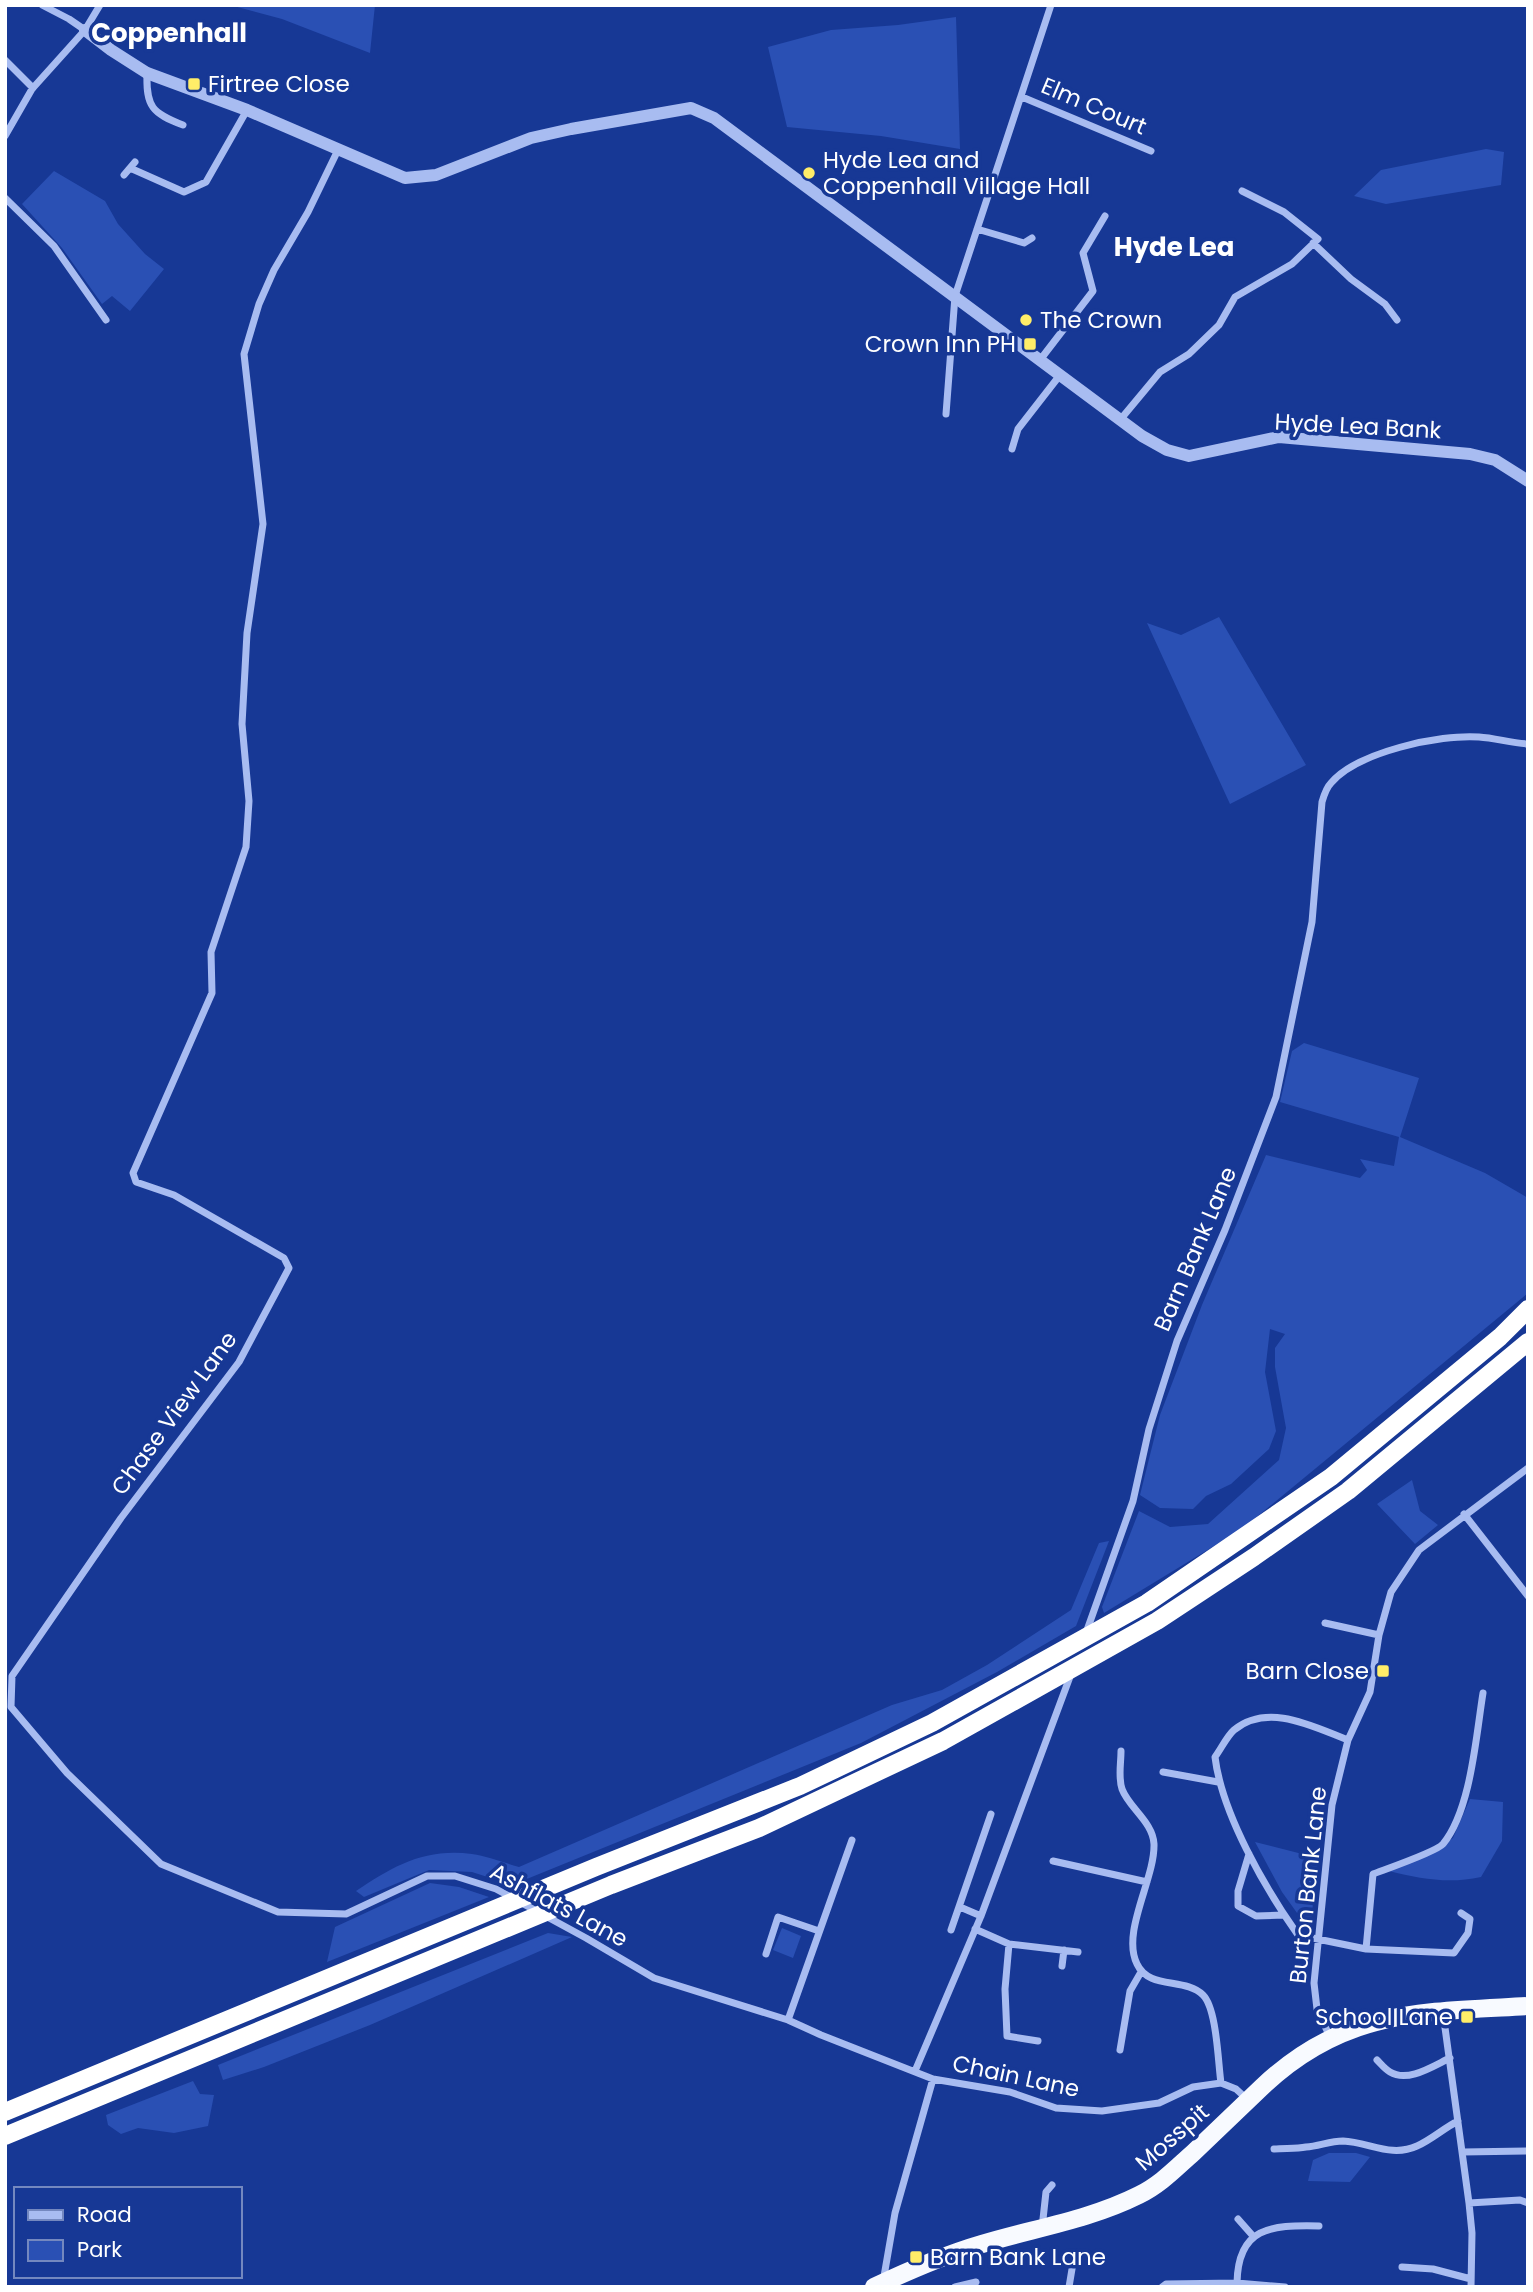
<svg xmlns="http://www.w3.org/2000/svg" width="1533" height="2292" viewBox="0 0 1533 2292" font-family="Poppins,sans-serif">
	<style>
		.green { fill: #2a50b4 }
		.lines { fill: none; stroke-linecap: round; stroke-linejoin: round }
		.minor { stroke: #a8bcf1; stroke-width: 7 }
		.tertiary { stroke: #a8bcf1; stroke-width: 12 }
		.trunk { stroke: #f8faff; stroke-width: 18 }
		.motorway { stroke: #fff; stroke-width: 18 }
		.poi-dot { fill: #ffed68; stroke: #173895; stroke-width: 2.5 }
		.labels { text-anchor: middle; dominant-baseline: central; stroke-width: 7; stroke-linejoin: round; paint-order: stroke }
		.poi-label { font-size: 23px; fill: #fff; stroke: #173895; text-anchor: start }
		.street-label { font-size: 23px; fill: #fff; stroke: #173895 }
		.quarter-label { font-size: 26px; font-weight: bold; fill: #fff; stroke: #173895 }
	</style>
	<rect width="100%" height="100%" fill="#173895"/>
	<path class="green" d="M230 5H375L370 53 282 19Z
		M956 17 960 149 881 136 787 127 768 47 831 30 898 25Z
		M1486 149 1504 152 1501 185 1386 204 1354 196 1381 170Z
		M54 171 105 201 118 224 145 254 164 269 130 311 112 296 102 304 62 248 22 204Z
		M1219 617 1306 765 1230 804 1147 623 1181 635Z
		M1304 1043 1419 1078 1400 1137 1485 1173 1528 1198V1293L1242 1529 1104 1613 1102 1607 1139 1511 1170 1527 1208 1524 1279 1460 1286 1428 1275 1367V1348L1285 1334 1270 1329 1265 1372 1276 1431 1269 1449 1231 1484 1206 1496 1193 1509 1160 1508 1140 1495 1160 1415 1202 1305 1266 1155 1360 1178 1367 1170 1360 1159 1394 1166 1399 1137 1280 1102 1292 1051Z
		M1412 1480 1420 1511 1438 1525 1415 1544 1377 1504Z
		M1109 1541 1076 1626 997 1672 861 1743 512 1885 472 1872 429 1870 364 1897 356 1891C394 1866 424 1848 472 1854 487 1856 504 1863 519 1867L892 1705 942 1690 987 1665 1071 1610 1099 1543Z
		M1470 1799 1503 1802 1502 1841 1481 1877C1449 1884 1421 1879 1389 1871L1442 1846 1453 1838Z
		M1255 1842 1318 1858 1310 1931 1282 1892Z
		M430 1883 459 1887 489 1897 327 1962 335 1927Z
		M782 1928 801 1936 793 1958 773 1950Z
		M548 1933 572 1937 370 2025 264 2067 223 2080 218 2065Z
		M193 2081 200 2094 214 2095 208 2126 174 2133 138 2128 121 2134 108 2125 106 2115Z
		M1329 2153H1356L1370 2157 1350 2182 1308 2181 1313 2160Z"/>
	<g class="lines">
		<path class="minor" d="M42 5 69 19 85 30
			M5 60 33 88
			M147 73C146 107 152 113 183 125
			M1022 97 1151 151
			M5 136 32 89 85 30 100 5
			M338 150 308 212 274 270 259 304 244 354 263 524 247 633 242 724 249 801 246 847 211 952 212 993 133 1173 136 1182 174 1195 284 1258 289 1268 239 1362 121 1518 12 1676 11 1707 67 1773 161 1864 278 1912 346 1914 427 1876H455L496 1889 586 1938 654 1978 788 2020 821 2035 933 2079 1010 2092 1056 2108 1102 2111 1159 2103 1193 2087 1221 2083 1236 2089 1248 2100
			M130 168 184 192 206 182 247 110
			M124 175 135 162
			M5 198 54 246 106 320
			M977 229 1024 243 1032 238
			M1313 243 1351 279 1385 304 1397 320
			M1040 360 1093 291 1083 253 1105 216
			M946 414 955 296 1051 5
			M1120 420 1160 372 1189 354 1219 325 1235 297 1292 264 1318 239 1284 212 1242 191
			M1012 449 1018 429 1060 375
			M1464 1514 1528 1596
			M1325 1623 1379 1635
			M1086 1633 1133 1501 1149 1429 1177 1341 1225 1230 1276 1097 1312 922 1322 802C1324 795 1326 788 1331 783 1357 752 1440 734 1479 737 1495 738 1511 743 1528 744
			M1348 1740C1314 1727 1268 1702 1234 1730 1227 1736 1221 1749 1215 1757 1222 1814 1265 1888 1298 1935L1366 1949 1454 1953 1468 1933 1470 1919 1461 1913
			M1121 1751C1121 1764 1118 1777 1122 1789 1129 1808 1153 1822 1154 1844 1155 1879 1121 1932 1137 1964 1149 1990 1185 1977 1203 1995 1217 2009 1218 2063 1221 2083
			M1163 1772 1218 1782
			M1249 1854 1238 1891V1906L1256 1916 1284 1915
			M1053 1861 1147 1882
			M960 1907 981 1916
			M975 1929 1009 1944 1078 1952
			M951 1930 991 1814
			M1009 1944 1005 1989 1007 2036 1038 2041
			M1366 1949 1373 1874C1386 1869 1436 1852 1443 1844 1471 1810 1476 1736 1483 1693
			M766 1954 778 1917 819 1931
			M1062 1966 1064 1950
			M1443 2013 1469 2203 1472 2233 1471 2287
			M788 2020 852 1840
			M1330 2037 1317 2009 1314 1983 1332 1805 1348 1740 1370 1692 1379 1635 1391 1592 1419 1550 1528 1468
			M1120 2050 1130 1991 1141 1972
			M1377 2060C1381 2064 1385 2069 1390 2072 1408 2083 1433 2066 1450 2058
			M915 2071 981 1916 1071 1674
			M1274 2149C1285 2148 1296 2149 1306 2147 1319 2146 1330 2141 1343 2141 1369 2142 1391 2158 1417 2146 1431 2140 1444 2128 1458 2121
			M1463 2152 1528 2151
			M1469 2203 1520 2200 1528 2203
			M1238 2219 1253 2236
			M1042 2228 1046 2192 1052 2185
			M1402 2267 1433 2269 1471 2279
			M883 2282 895 2213 933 2079
			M1237 2283C1238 2227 1270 2225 1319 2226
			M955 2287 976 2282
			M1069 2287 1073 2263
			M1162 2287 1166 2284 1237 2283 1285 2287"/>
		<path class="tertiary" d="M85 30 111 50 147 73 247 110 405 178 436 175 531 138 571 129 691 108 714 118 1142 436 1167 450 1189 456 1279 437 1470 454 1495 460 1528 481"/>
		<path class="trunk" d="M874 2287C910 2270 944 2255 982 2244 1035 2228 1089 2220 1139 2195 1160 2185 1176 2168 1193 2153 1216 2131 1239 2109 1262 2087 1344 2009 1422 2012 1528 2006"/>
		<path class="motorway" d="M5 2112 596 1867 800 1786 932 1723 1147 1603 1331 1477 1500 1337 1528 1309
			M5 2136 611 1885 759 1828 943 1741 1157 1621 1254 1557 1348 1491 1528 1342"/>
	</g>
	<g class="poi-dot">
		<rect x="187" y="77" width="14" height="14" rx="3.5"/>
		<circle cx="809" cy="173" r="7"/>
		<circle cx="1026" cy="320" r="7"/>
		<rect x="1023" y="337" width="14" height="14" rx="3.5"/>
		<rect x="1376" y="1664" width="14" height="14" rx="3.5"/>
		<rect x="1460" y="2010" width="14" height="14" rx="3.5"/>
		<rect x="909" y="2250" width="14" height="14" rx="3.5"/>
	</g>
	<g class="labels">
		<g class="poi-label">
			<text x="208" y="84">Firtree Close</text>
			<text x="823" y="160">Hyde Lea and<tspan x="823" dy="26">Coppenhall Village Hall</tspan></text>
			<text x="1040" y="320">The Crown</text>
			<text x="1016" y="344" text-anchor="end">Crown Inn PH</text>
			<text x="1369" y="1671" text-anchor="end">Barn Close</text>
			<text x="1453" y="2017" text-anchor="end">School Lane</text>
			<text x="930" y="2257">Barn Bank Lane</text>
		</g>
		<g class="street-label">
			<text transform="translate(1094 106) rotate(23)">Elm Court</text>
			<text transform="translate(1358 426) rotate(3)">Hyde Lea Bank</text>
			<text transform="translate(1195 1249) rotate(-67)">Barn Bank Lane</text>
			<text transform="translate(174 1413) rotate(-54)">Chase View Lane</text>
			<text transform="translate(1308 1885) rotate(-84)">Burton Bank Lane</text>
			<text transform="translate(559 1905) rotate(28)">Ashflats Lane</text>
			<text transform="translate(1016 2076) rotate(12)">Chain Lane</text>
			<text transform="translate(1172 2137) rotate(-41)">Mosspit</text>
		</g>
		<g class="quarter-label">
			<text x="169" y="33">Coppenhall</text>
			<text x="1174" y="247">Hyde Lea</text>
		</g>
	</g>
	<rect width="1533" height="2292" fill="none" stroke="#ffffff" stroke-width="14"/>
	<rect x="14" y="2187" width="228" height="91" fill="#173895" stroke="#7488bf" stroke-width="2"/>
	<rect x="28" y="2210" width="35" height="10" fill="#a8bcf1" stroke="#7488bf" stroke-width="2"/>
	<text x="77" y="2222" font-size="21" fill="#ffffff">Road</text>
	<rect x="28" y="2240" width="35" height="21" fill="#2a50b4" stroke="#7488bf" stroke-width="2"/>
	<text x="77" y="2257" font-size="21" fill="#ffffff">Park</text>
</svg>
